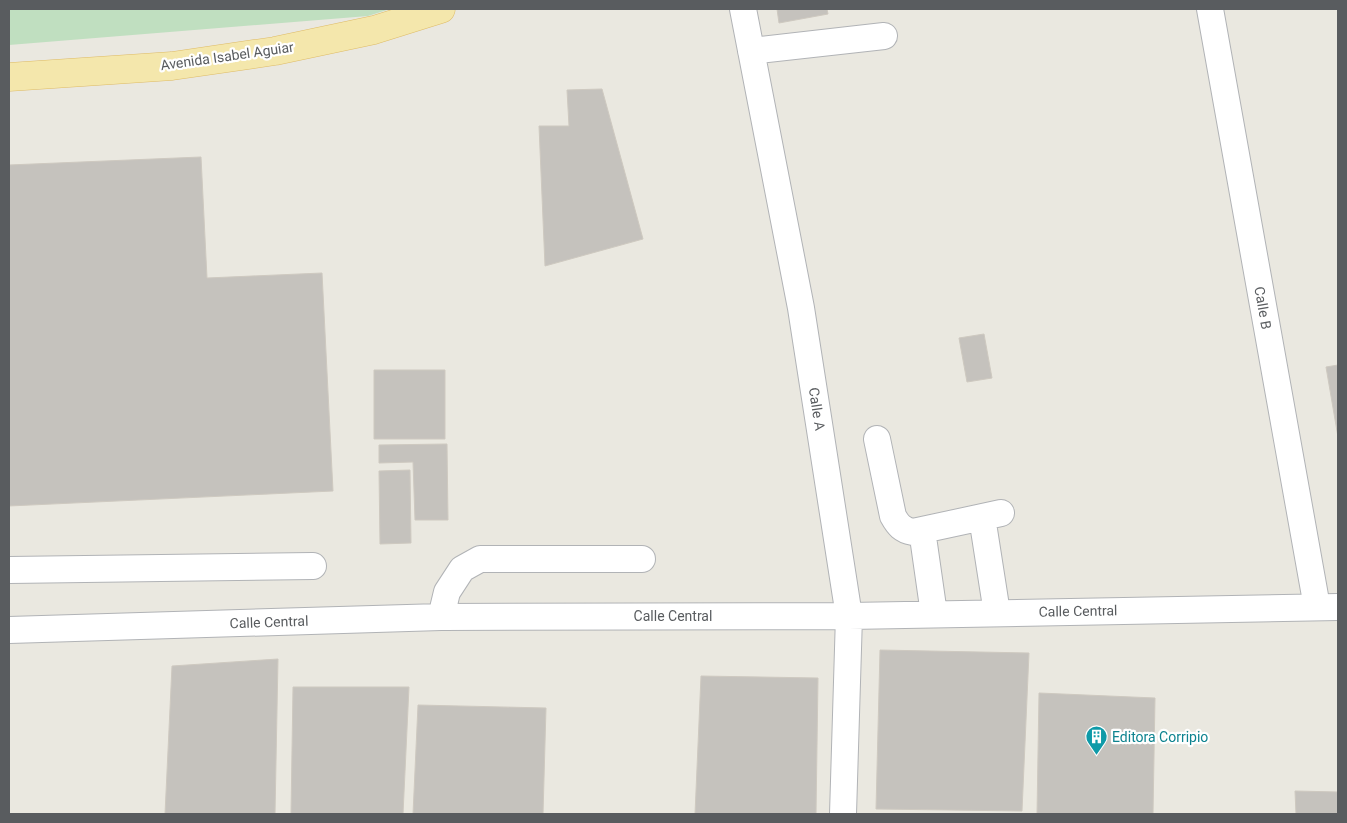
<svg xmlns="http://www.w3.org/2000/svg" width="1347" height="823" viewBox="0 0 1347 823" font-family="Roboto,sans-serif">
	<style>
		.green { fill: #c0dfc0 }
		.building { fill: #c5c2bd; stroke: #cec9c0 }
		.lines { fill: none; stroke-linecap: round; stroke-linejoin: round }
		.minor-casing { stroke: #b1b3b6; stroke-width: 28 }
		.major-casing { stroke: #debb66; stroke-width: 29 }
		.minor { stroke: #fff; stroke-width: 26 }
		.major { stroke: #f4e7ac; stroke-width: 28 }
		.labels { text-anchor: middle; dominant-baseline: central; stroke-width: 4.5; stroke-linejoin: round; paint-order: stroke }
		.street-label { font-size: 14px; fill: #595c5f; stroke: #fff }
		.culture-label { font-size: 14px; fill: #0d838f; stroke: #fff; text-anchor: start }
	</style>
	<rect width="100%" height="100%" fill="#eae8e0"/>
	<path class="green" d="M9 9H390L368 16 9 45Z"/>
	<path class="building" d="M777 9H827L828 14 779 23Z
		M602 89 643 239 545 266 539 126H569L567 90Z
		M201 157 207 278 322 273 333 491 9 506V165Z
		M984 334 992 378 967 382 959 338Z
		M1338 365V437L1326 367Z
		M374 370H445V439H374Z
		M447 444 448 520H415L413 462 379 463V445Z
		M410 470 411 543 380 544 379 471Z
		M880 650 1029 653 1022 811 876 809Z
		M278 659 275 814H165L172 666Z
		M701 676 818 678 816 814H695Z
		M293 687H409L403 814H291Z
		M1039 693 1155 698 1153 814H1037Z
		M418 705 546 708 543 814H413Z
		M1295 791 1338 792V814H1296Z"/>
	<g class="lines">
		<defs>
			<path id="minor" d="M743 9 801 308 849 616 843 814
				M1210 9 1317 607
				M751 51 884 36
				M877 439 893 516C898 525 902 530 913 532L1001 513
				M982 517 997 613
				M922 530 934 614
				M9 570 313 566
				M441 617 447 592 462 569 480 559H642
				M9 630 441 617 849 616 1338 607"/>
			<path id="major" d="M9 77 172 66 275 51 374 30 441 9"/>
		</defs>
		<use href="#minor" class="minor-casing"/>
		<use href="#major" class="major-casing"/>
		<use href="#minor" class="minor"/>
		<use href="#major" class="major"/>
	</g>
	<defs>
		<symbol id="building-pin" viewBox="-11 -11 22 30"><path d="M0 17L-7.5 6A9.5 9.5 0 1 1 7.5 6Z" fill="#0f9aa8" stroke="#fff"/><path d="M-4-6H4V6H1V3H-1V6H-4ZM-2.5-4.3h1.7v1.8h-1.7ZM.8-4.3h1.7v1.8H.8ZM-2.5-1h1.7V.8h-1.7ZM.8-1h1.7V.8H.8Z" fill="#fff"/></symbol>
	</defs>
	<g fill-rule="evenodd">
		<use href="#building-pin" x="1084" y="724" width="25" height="34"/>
	</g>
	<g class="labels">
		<g class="street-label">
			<text transform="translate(227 56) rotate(-8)">Avenida Isabel Aguiar</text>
			<text transform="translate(1263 308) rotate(80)">Calle B</text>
			<text transform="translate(817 409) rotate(81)">Calle A</text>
			<text transform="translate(1078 611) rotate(-1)">Calle Central</text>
			<text x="673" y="616">Calle Central</text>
			<text transform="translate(269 622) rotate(-2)">Calle Central</text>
		</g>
		<g class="culture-label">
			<text x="1112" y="737">Editora Corripio</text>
		</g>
	</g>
	<rect width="1347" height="823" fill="none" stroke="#595c5f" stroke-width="20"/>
</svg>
